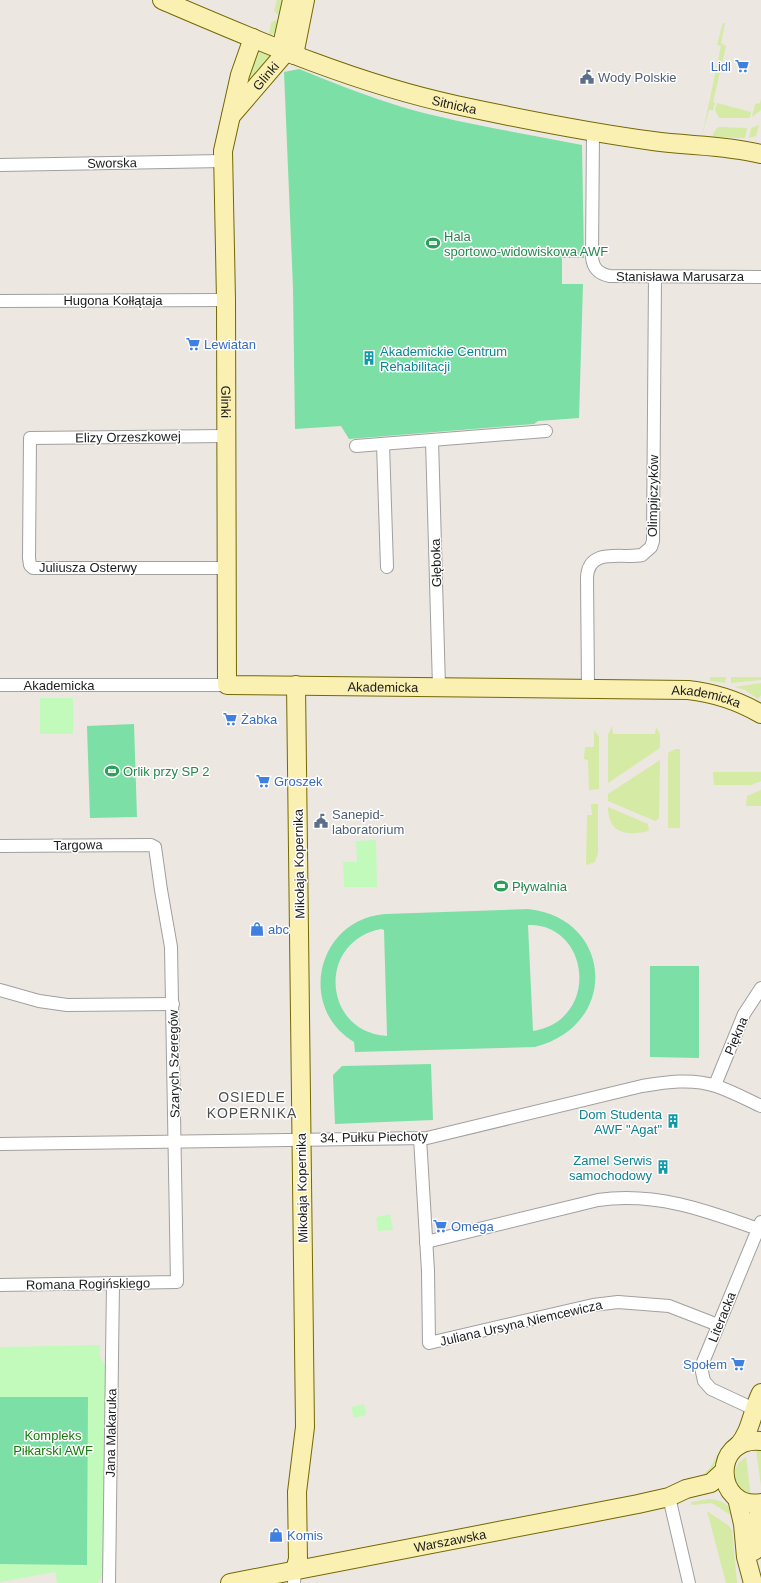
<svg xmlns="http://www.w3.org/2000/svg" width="761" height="1583" viewBox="0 0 761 1583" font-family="Helvetica,sans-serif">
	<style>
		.grass { fill: #d4eaa5 }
		.park { fill: #c2fabb }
		.pitch { fill: #7cdfa6; fill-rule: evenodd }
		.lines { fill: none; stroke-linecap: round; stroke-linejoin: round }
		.street-casing { stroke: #a0a0a0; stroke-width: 14 }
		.secondary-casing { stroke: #736903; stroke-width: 20 }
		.street { stroke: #fff; stroke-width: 12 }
		.secondary { stroke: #faf0b2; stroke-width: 18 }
		.labels { text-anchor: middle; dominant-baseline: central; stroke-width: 3; stroke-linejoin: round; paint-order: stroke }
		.shop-label { font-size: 13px; fill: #366cbe; stroke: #fff; text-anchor: start }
		.street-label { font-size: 13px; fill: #1c1c1c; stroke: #fff }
		.service-label { font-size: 13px; fill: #4e5e75; stroke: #fff; text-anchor: start }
		.leisure-label { font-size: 13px; fill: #27864d; stroke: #fff; text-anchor: start }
		.culture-label { font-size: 13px; fill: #0d838f; stroke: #fff; text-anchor: end }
		.park-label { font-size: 13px; fill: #157a09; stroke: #fff }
		.neighbourhood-label { font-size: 14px; letter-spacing: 1px; fill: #4f4f4f; stroke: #fff }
	</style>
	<rect width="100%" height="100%" fill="#ede7e1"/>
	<path class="grass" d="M277 0H286L283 16 277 14 274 11Z
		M275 20 282 22 276 32 269 36 271 23Z
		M723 23H725L721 43 726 46 713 102 715 103 713 110H709L702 136 721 46 717 45Z
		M259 50 273 55 247 90C247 76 246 59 259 50Z
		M761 99V110L752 117 755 104 760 103Z
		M717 103 751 112 750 118H719L715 110Z
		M759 125 756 136 749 138 751 128Z
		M717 128 720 127 747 128 745 138 713 137V134Z
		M710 677H726L725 683 710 681Z
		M731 677H761V680L731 683Z
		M761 683V695L758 699 745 690 735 687Z
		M612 726 613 734H655L656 727 660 734V748L608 783V735Z
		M594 730 599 737V789L589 790 588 760 584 759 585 747H594Z
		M675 749H680V828H668V753Z
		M660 760 659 818 655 821 608 801V794Z
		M713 772H761V781L751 785H714Z
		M761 790V806H746L747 796Z
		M591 804H598V853L595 862 586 865 587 815H592Z
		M608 807 648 824 649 831C627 836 608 834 608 807Z
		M744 1416 746 1417C744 1427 743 1436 735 1443 731 1446 727 1449 724 1453 712 1470 711 1481 688 1485V1482L701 1477 710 1468 720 1450 738 1433Z
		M756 1449 761 1450V1486Z
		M746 1457 751 1498 736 1488C734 1475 733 1464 746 1457Z
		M709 1499C723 1500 730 1505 735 1518L712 1503 692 1505 691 1502Z
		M707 1511 729 1526 732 1531 737 1583H726Z"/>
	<path class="park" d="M40 698H73V734H40Z
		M376 840 377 887H344L343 862H357L356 841Z
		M390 1214 393 1230 378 1231 376 1217Z
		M100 1345V1357L105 1365 108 1366 103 1575 98 1583H57L55 1572 0 1582V1347Z
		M364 1404 366 1415 354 1418 351 1407Z"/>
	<path class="pitch" d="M299 69C333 83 367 96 402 107 461 124 523 133 582 145L584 258H562V284H583L579 418 538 421 534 424 349 439 341 426 295 429 293 288 284 72Z
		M134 724 137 817 90 818 87 726Z
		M528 909C613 918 620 1025 535 1047L355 1052 354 1042C296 1007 318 919 385 914ZM528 925C590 923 601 1020 533 1031ZM381 929 384 930 387 1036C322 1032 317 941 381 929Z
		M650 966H699V1058L650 1057Z
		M431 1064 433 1120 335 1124 333 1075 342 1066Z
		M0 1397H88L87 1565 0 1564Z"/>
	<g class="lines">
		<defs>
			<g id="street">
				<path d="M593 131 592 257C593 269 599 274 610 276L761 277"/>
				<path d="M0 165 223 161"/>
				<path d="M0 301 226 300"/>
				<path d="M226 436 30 438 29 558 30 565 33 568H226"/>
				<path d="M432 440 439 687"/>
				<path d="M383 444 387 567"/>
				<path d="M356 446 546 431"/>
				<path id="s1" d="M0 685H227"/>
				<path d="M588 688 587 577C589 547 621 559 642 555L651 547 653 541 655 277"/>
				<path d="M0 846 151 845 155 847 161 890 171 947 177 1282 0 1285"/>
				<path d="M0 990 39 1001 67 1005 173 1004"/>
				<path d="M715 1085 744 1014 761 988"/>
				<path d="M420 1138 428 1271 429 1343 593 1305 618 1302 669 1306 718 1325"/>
				<path d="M0 1144 427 1138 642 1086C666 1082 692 1078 716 1086 731 1091 746 1099 761 1106"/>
				<path d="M426 1242 598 1200C656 1192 705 1210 758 1229"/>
				<path d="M754 1409 711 1389 704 1381 701 1367 761 1222"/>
				<path d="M669 1497 689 1583"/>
				<path d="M109 1583 113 1283"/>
				<path d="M294 1583 295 1570"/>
			</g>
			<g id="secondary">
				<path id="s2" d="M162 0C258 41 354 83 456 105 521 119 587 132 653 141 689 146 726 145 761 154"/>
				<path id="s3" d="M253 38 240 75 223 151 226 300 227 685 688 690C715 693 737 700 761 714"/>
				<path d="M281 50 292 0"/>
				<path d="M294 55 305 0"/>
				<path id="s4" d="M231 116 286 52"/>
				<path d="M761 1441C710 1436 715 1511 761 1503"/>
				<path d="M738 1446C751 1432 752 1411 761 1393"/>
				<path d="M737 1498 743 1524 746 1557 753 1583"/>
				<path d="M754 1551 756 1522 761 1508"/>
				<path d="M295 1570 298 1559 297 1492 305 1427 296 685"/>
				<path id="s5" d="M230 1583 638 1504 669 1497 686 1489 711 1483 724 1471"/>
			</g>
		</defs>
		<use href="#street" class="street-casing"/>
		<use href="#secondary" class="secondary-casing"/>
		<use href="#street" class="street"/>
		<use href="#secondary" class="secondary"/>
	</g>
	<defs>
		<symbol id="supermarket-bare" viewBox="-9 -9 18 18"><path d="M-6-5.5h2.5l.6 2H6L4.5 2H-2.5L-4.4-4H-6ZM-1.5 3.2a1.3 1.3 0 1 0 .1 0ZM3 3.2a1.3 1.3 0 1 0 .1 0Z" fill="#3f7fe0" stroke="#fff" stroke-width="2.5" paint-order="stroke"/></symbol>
		<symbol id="civic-bare" viewBox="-9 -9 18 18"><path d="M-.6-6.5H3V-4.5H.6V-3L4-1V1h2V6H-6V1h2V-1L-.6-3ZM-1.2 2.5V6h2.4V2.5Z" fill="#5c6f8a" stroke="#fff" stroke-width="2.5" paint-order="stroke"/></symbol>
		<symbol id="stadium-bare" viewBox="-9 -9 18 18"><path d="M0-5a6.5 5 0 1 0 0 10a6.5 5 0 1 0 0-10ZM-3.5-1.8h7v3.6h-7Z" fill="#2e9e5b" stroke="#fff" stroke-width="2.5" paint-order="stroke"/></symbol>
		<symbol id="building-bare" viewBox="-9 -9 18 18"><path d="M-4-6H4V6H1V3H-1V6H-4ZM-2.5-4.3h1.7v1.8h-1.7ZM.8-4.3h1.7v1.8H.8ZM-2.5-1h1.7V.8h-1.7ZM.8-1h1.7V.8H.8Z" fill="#0f9aa8" stroke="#fff" stroke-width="2.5" paint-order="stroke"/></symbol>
		<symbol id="shop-bare" viewBox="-9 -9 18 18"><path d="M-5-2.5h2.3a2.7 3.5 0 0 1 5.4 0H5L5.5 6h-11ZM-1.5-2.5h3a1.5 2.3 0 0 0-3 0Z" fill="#3f7fe0" stroke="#fff" stroke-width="2.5" paint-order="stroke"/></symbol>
	</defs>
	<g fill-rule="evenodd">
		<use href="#supermarket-bare" x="732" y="56" width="20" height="20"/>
		<use href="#civic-bare" x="577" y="67" width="20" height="20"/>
		<use href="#stadium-bare" x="423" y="233" width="20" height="20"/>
		<use href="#supermarket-bare" x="183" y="334" width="20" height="20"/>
		<use href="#building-bare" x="359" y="348" width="20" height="20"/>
		<use href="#supermarket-bare" x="220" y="709" width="20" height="20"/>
		<use href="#stadium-bare" x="102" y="761" width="20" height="20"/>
		<use href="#supermarket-bare" x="253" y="771" width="20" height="20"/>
		<use href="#civic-bare" x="311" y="811" width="20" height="20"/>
		<use href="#stadium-bare" x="491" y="876" width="20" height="20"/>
		<use href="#shop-bare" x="247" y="919" width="20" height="20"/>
		<use href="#building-bare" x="663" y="1111" width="20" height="20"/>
		<use href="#building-bare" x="653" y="1157" width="20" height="20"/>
		<use href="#supermarket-bare" x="430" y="1216" width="20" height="20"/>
		<use href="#supermarket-bare" x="728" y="1354" width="20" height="20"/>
		<use href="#shop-bare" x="266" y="1525" width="20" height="20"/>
	</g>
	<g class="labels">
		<g class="shop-label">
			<text x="731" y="66" text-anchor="end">Lidl</text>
			<text x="204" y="344">Lewiatan</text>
			<text x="241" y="719">Żabka</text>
			<text x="274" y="781">Groszek</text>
			<text x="268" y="929">abc</text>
			<text x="451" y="1226">Omega</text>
			<text x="727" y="1364" text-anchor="end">Społem</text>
			<text x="287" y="1535">Komis</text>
		</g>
		<g class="street-label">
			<text stroke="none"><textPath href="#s4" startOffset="53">Glinki</textPath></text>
			<text stroke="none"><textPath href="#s2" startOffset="311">Sitnicka</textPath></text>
			<text transform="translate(112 163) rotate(-1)">Sworska</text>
			<text x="680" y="276">Stanisława Marusarza</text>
			<text x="113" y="300">Hugona Kołłątaja</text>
			<text stroke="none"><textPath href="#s3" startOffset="368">Glinki</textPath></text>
			<text transform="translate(128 437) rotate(-1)">Elizy Orzeszkowej</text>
			<text transform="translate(653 496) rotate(-89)">Olimpijczyków</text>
			<text transform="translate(436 563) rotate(-92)">Głęboka</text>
			<text x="88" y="567">Juliusza Osterwy</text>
			<text stroke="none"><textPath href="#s1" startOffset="59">Akademicka</textPath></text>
			<text stroke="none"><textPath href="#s3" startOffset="807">Akademicka</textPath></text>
			<text stroke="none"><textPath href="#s3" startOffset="1131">Akademicka</textPath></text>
			<text transform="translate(78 845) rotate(-1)">Targowa</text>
			<text transform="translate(299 864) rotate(-91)">Mikołaja Kopernika</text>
			<text transform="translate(736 1036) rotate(-67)">Piękna</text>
			<text transform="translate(174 1064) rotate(-91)">Szarych Szeregów</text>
			<text transform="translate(374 1137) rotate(-1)">34. Pułku Piechoty</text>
			<text transform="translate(302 1188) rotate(-91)">Mikołaja Kopernika</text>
			<text transform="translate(88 1284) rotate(-1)">Romana Rogińskiego</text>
			<text transform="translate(722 1317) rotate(-68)">Literacka</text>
			<text transform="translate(521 1323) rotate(-13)">Juliana Ursyna Niemcewicza</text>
			<text transform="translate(111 1433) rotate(-89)">Jana Makaruka</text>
			<text stroke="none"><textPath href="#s5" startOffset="224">Warszawska</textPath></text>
		</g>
		<g class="service-label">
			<text x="598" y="77">Wody Polskie</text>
			<text x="332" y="814">Sanepid-<tspan x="332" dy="15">laboratorium</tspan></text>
		</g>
		<g class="leisure-label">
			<text x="444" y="236">Hala<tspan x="444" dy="15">sportowo-widowiskowa AWF</tspan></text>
			<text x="123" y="771">Orlik przy SP 2</text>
			<text x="512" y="886">Pływalnia</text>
		</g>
		<g class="culture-label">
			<text x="380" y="351" text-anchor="start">Akademickie Centrum<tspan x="380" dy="15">Rehabilitacji</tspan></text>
			<text x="662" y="1114">Dom Studenta<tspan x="662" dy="15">AWF "Agat"</tspan></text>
			<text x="652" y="1160">Zamel Serwis<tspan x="652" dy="15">samochodowy</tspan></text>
		</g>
		<g class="park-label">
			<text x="53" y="1435">Kompleks<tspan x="53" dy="15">Piłkarski AWF</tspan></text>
		</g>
		<g class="neighbourhood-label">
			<text x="252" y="1097">OSIEDLE<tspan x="252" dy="16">KOPERNIKA</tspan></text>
		</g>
	</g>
</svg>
